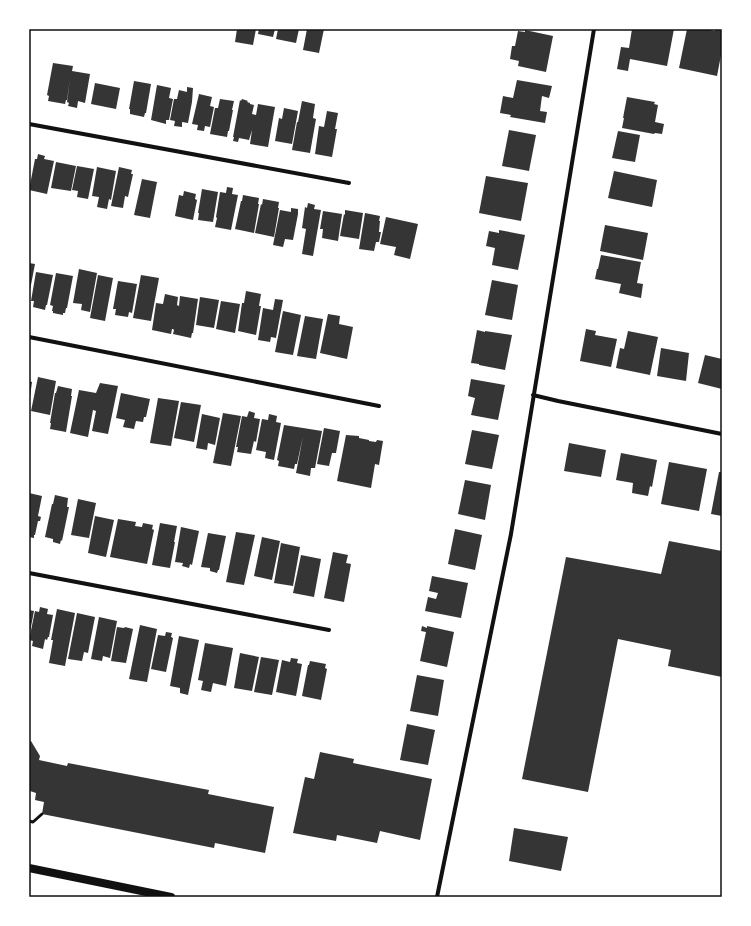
<svg xmlns="http://www.w3.org/2000/svg" width="751" height="926" viewBox="0 0 751 926" font-family="Ubuntu,sans-serif">
	<style>
		.building { fill: #353535 }
		.lines { fill: none; stroke-linecap: round; stroke-linejoin: round }
		.service { stroke: #111; stroke-width: 3 }
		.minor { stroke: #111; stroke-width: 4 }
		.secondary { stroke: #111; stroke-width: 8 }
		.neatline { fill: none; stroke: #111; stroke-width: 1.5 }
	</style>
	<rect width="100%" height="100%" fill="#fff"/>
	<path class="building" d="M237 29H256L253 45 235 42Z
		M259 29H275L273 37 258 34Z
		M278 29H299L296 43 276 39Z
		M307 29H324L319 53 303 50Z
		M632 29H674L667 66 630 59 628 71 617 69 621 47 629 48Z
		M687 29H704L715 31V29H722V50L717 76 679 68Z
		M525 30 553 36 546 72 518 66 519 61 510 59 512 46H515L518 31 525 32Z
		M53 63 73 66 72 71 90 74 85 103 78 101 77 108 68 106 69 103 67 102 70 79 67 100H66L65 104 48 101 49 96 47 95Z
		M517 80 552 86 549 98 542 96 540 111 547 112 545 123 510 117 511 115 500 113 503 96 513 98Z
		M134 81 151 84 146 113H145L144 117 130 114V109H129Z
		M95 83 120 88 116 109 91 104Z
		M157 85 171 88 169 98 173 99 169 120H166V124L151 120Z
		M187 87 193 88 192 102 188 123 182 122V127L174 126 175 121 170 120 174 99H177L179 90 187 92Z
		M199 94 212 97 210 106 214 107 210 127 205 126 204 131 197 130 198 125 192 124Z
		M627 97 655 102 654 104 658 105 655 122 664 124 662 134 655 133 654 134 622 128 624 118H623Z
		M220 99 234 101 232 110H233L229 131H228L227 137 210 134 215 108H218Z
		M242 99 248 101 247 102 250 103V104L254 105 252 114 256 115 258 104 275 107 268 147 250 144 252 130 249 140 239 138 238 142 233 141 234 137H233L240 100 241 101Z
		M302 101 315 104 313 118 316 119 310 153 292 150 297 122H298Z
		M284 108 298 111 292 144 275 141 279 118 282 119Z
		M327 111 338 113 335 129H337L332 157 315 154 319 126 324 127Z
		M509 130 536 135 529 171 502 166Z
		M618 131 640 135 635 162 612 158Z
		M38 154 45 156 44 159 54 161 47 194 29 190 35 159H37Z
		M56 162 76 166 71 191 51 188Z
		M77 166 94 169 88 199 77 197 78 191 72 190Z
		M97 167 116 171 111 200 109 199 107 209 97 207 99 197 92 196Z
		M119 167 132 170 131 174H133L128 197 125 196 123 208 111 206Z
		M614 171 657 180 652 207 608 198Z
		M486 176 528 183 521 221 479 213Z
		M142 179 157 182 150 218 134 215Z
		M227 187 233 188 232 194 238 195 231 230 215 227 217 218 216 217 220 192 226 193Z
		M202 189 218 192 213 222 198 220 199 213H198Z
		M184 191 196 194 195 199 197 200 193 220 175 216 179 195 183 196Z
		M243 195 259 198 258 204H259L254 233 235 229 241 201H242Z
		M263 199 279 202 278 208H279L274 237 255 233 261 204 262 205Z
		M308 203 315 205 314 209 321 210 313 256 302 254 306 229 302 228 305 207 307 208Z
		M291 208 298 209V214L293 240 285 239 283 247 273 245 280 210 291 212Z
		M345 210 363 213 359 239 340 236 344 214 345 215Z
		M323 211 342 214 338 241 322 238 323 229H320Z
		M365 213 380 216 379 221H380L379 232H381L379 242H376L374 251 359 249Z
		M386 217 418 224 410 259 394 255 396 247 380 244Z
		M605 225 648 233 643 260 600 251Z
		M499 230 525 235 518 270 492 265 495 248 486 246 489 231 499 233Z
		M601 255 641 262 637 283 643 284 641 298 619 293 621 284 595 279 597 269H598Z
		M29 263 35 264 30 290H29Z
		M79 269 97 273 90 312 81 310 82 304 73 303Z
		M36 272 53 275 47 305H46L45 310 33 307 34 301H31Z
		M56 273 73 276 67 308H66L65 313H63V315L53 313V311H52L53 306 50 305Z
		M98 275 113 278 105 321 90 318Z
		M141 275 159 278 151 321 133 318Z
		M492 280 518 285 512 320 485 315Z
		M118 281 137 284 132 313 129 312 128 317 115 315 116 309H113Z
		M246 291 261 294 259 306H261L256 335 238 331 242 303H244Z
		M165 294 178 297 177 305 179 306 180 296 198 299 193 333H192L191 338 173 334 174 330 173 329H172L171 334 152 330 156 303 163 304Z
		M200 297 219 300 214 328 196 325Z
		M275 299 283 300 276 338 271 337 270 342 258 340 263 308 273 310Z
		M221 301 240 304 235 333 216 329Z
		M283 311 301 315 293 355 275 352Z
		M328 314 340 316 339 324 353 327 347 359 320 353Z
		M305 316 323 319 316 359 297 356Z
		M586 329 596 331 595 335 617 339 611 367 580 361Z
		M477 330 485 332V331L512 335 505 370 479 365V364L471 363Z
		M628 331 658 337 650 375 616 368 620 348 624 349Z
		M661 348 689 353 686 381 657 376Z
		M705 355 722 359V389L698 383Z
		M38 377 56 381 50 415 31 411Z
		M471 379 505 385 498 420 471 415 475 398 468 396Z
		M29 381 32 382 30 397H29Z
		M100 383 118 386 108 434 92 431 96 411 93 410 88 437 70 433 79 390 96 393Z
		M58 386 72 389 71 396H72L66 432 50 429 51 423H50L55 393H56Z
		M121 393 150 399 146 417H144L143 422 136 421 134 429 123 427 125 420 116 418Z
		M158 398 179 401 171 446 150 443Z
		M181 402 201 405 194 442 174 438Z
		M249 411 255 413 254 418 260 419 256 442 254 441 251 454 237 452 238 447H236L242 416 247 417Z
		M223 413 241 416 231 466 213 463Z
		M202 414 220 418 215 445 208 443 207 450 196 448Z
		M269 414 277 416 276 422 281 423 274 460 265 458 266 452 256 450 262 419 268 420Z
		M284 425 322 431 315 468H311L310 476 296 473 303 436 297 464H295L294 469 278 466 279 461 277 460Z
		M324 428 340 431 336 453H332L329 466 317 464Z
		M472 430 499 435 492 469 465 464Z
		M346 435 359 436V438L369 440V441L376 442 377 440 383 441 379 465 375 464 371 488 337 481Z
		M569 443 606 450 601 477 564 471Z
		M621 453 657 460 652 487 650 486 648 496 632 493 633 483 616 480Z
		M669 462 707 469 699 511 661 504Z
		M719 472H722V516L711 514Z
		M465 480 491 485 485 520 458 514Z
		M29 493 42 496 38 516 41 517 40 521H38L35 535H34V538L29 537Z
		M55 495 68 498 67 507H69L62 541 61 540 60 544 53 542V539L45 537 52 504H53Z
		M78 499 96 503 89 538 71 535Z
		M95 516 114 520 106 557 88 553Z
		M118 519 136 522 135 526 142 527 143 523 153 525 152 529 154 530 147 564 110 557Z
		M160 523 177 526 174 542H175L170 568 152 565Z
		M181 527 199 531 192 565 190 564 189 568 182 566 183 563 175 562Z
		M455 529 482 535 475 570 448 564Z
		M236 532 255 535 244 585 226 582Z
		M208 533 226 536 219 570H218L217 573 210 571V568L201 567Z
		M262 537 280 541 272 580 254 576Z
		M669 541 722 551V677L668 666 671 650 618 639 588 792 522 779 566 557 661 574Z
		M281 543 300 547 293 586 274 583Z
		M333 552 348 555 346 563 351 564 344 602 324 598Z
		M301 555 321 559 314 597 293 593Z
		M432 576 468 583 461 618 425 611 428 597 436 599 438 593 429 591Z
		M40 607 48 609 47 614 53 615 49 637H48L47 640 45 639 43 649 32 646 33 641 29 640 35 611 39 612Z
		M57 609 75 613 65 666 49 663 53 640H51Z
		M29 610 34 611 30 632H29Z
		M77 613 95 617 88 653 84 652 82 661 68 659Z
		M99 617 117 621 110 658 103 656 102 661 91 659Z
		M140 625 157 629 147 682 129 679Z
		M422 626 427 628V626L454 632 447 667 420 661 426 632 421 631Z
		M117 627 124 628 125 627 133 629 126 663 111 661Z
		M166 632 172 633 171 637 173 638 166 672 151 669 158 635 165 636Z
		M179 636 199 640 188 695 180 693V688L170 686Z
		M205 643 233 648 226 686 213 683 211 692 201 690 203 681 198 680Z
		M240 653 259 657 252 691 234 688Z
		M261 657 279 660 272 695 254 692Z
		M291 658 298 659 297 663 302 664 296 696 276 692 282 660 290 662Z
		M310 661 326 664 325 668 327 669 321 700 302 696 308 665H309Z
		M417 675 444 680 438 716 410 711Z
		M407 724 435 730 428 765 400 760Z
		M31 741 40 756 39 760 67 766 68 763 209 790 208 794 274 807 265 853 215 843 214 848 42 814 44 802 35 800 36 793 30 791V787H29V742Z
		M320 752 354 759 353 763 432 779 420 840 380 831 377 843 337 835 336 841 293 833 305 777 314 779Z
		M514 828 568 837 561 871 509 861Z"/>
	<g class="lines">
		<path class="service" d="M29 821 33 822 42 814"/>
		<path class="minor" d="M29 124 349 183
			M29 337 379 406
			M533 395 558 401 722 434
			M29 573 329 630
			M437 897 511 534 594 29"/>
		<path class="secondary" d="M29 868 171 897"/>
	</g>
	<rect width="751" height="926" fill="none" stroke="#ffffff" stroke-width="60"/>
	<rect x="30" y="30" width="691" height="866" class="neatline"/>
</svg>
